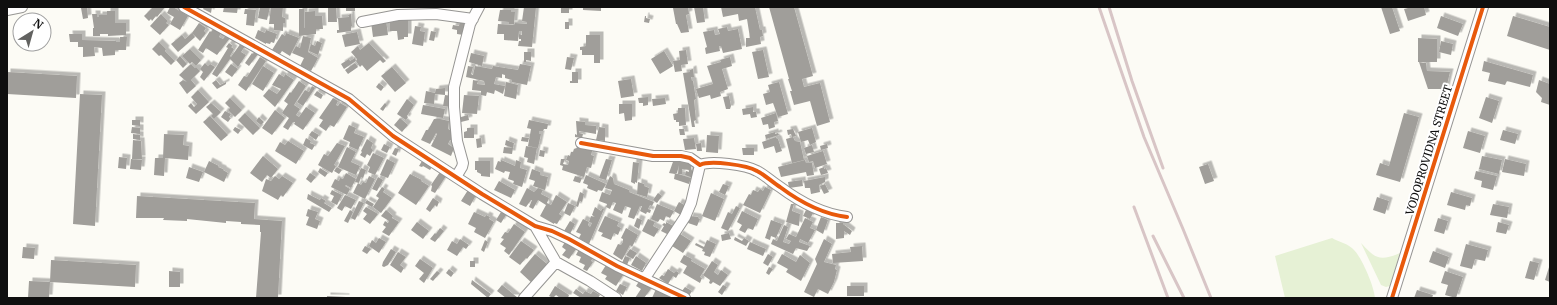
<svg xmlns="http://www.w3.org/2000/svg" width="1557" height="305" viewBox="0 0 1557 305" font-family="Merriweather,serif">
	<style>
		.green { fill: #e6f1d5 }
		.building { fill: #a09e9a; filter: url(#shadow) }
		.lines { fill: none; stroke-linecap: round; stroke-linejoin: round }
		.street-casing { stroke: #969593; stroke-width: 12 }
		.street { stroke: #fffefe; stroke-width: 10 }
		.rail { stroke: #d8c5c6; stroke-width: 3 }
		.cycleway-casing { stroke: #fff; stroke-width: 6 }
		.cycleway { stroke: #e8590c; stroke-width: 4 }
		.labels { text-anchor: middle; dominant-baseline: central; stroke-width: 4; stroke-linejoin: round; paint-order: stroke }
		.street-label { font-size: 11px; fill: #0f0f0f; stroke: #fff }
	</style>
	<defs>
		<filter id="shadow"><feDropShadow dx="3.5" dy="-3.5" stdDeviation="0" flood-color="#0004"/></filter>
	</defs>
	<rect width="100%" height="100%" fill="#fcfbf5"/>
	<path class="green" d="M1332 238C1339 242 1349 244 1354 250 1362 258 1374 286 1375 298H1285L1275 256Z
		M1361 243C1375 258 1379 262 1400 253L1390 286 1386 287 1381 285Z"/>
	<path class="building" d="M87 7 88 18 83 19 81 8Z
		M150 7H165L157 17 156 16 152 21 151 19 149 21 144 16 152 8Z
		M170 7H173L188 16 180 30 170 24 174 17 167 13Z
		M204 7H212L211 13 203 9Z
		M224 7H238L237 13 223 12Z
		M260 7H270L267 20 258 18Z
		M271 7H283L282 17 285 18V23H283V31L274 30V24H269Z
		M328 7H336L337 22H328Z
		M346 7H355V11H346Z
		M524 7H536L532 47 518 46 519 41H521V39H519V34L522 35V31H519L518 41 504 40V34H497L498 24 514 25 515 23 527 24V22L522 21Z
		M561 7H569V13H561Z
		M583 7H601V11L583 10Z
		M688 7 689 14 686 15 689 32 681 33 677 24H676L673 8Z
		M694 7H703L705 22 697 23Z
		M721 7H755L760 30H762L763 36 760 37 761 44 746 47V38H750L747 19 739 21 738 14 723 17Z
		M769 7H794L813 76 802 79 804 87 820 83 830 122 817 126 810 101 794 105 790 91H792L788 79H789Z
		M1381 7H1392L1400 31 1390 34Z
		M1412 7H1424L1426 15 1408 21 1404 9Z
		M245 9 256 10 254 26 246 25 247 14H244Z
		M299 9H304V28L305 27V12L315 11V16H322L323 29H316V34L299 36Z
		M500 10H511V12H515L514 24H509V22L498 21Z
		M107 11H115V23H126V35L108 36V34H100V36H93V28H94L92 14H97V17H99V15H107Z
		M161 14 168 21 166 23 169 25 160 35 150 26Z
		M351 14 352 26H351V31L337 33V30H339L338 18 349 17 348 15Z
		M645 16H646V18L650 19 649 23 644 22Z
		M1441 16 1463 24 1458 36 1437 28Z
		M1513 16 1550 27V50L1507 36Z
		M408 17V37H404V39L398 40 397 31H390V22H395V18Z
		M386 20 388 35 373 37 371 22Z
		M460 20 466 21 464 35 457 34V30L452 29 453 25 459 26Z
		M565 22H569V29H565Z
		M199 23 206 28 204 31 206 33 200 41 192 33Z
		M415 26 421 27 420 31 425 32 423 46 412 44Z
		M727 27 728 31 738 29 742 49 723 53 721 46H719L720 51 706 54 705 48 707 47 703 32 714 30 715 35 720 34 718 29Z
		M214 28 221 33 219 37 223 39 226 35 230 38 217 55 206 48 203 53 198 50 210 31 211 32Z
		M258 30 265 33 266 30 277 34 274 43 271 42 270 44 266 43V44L255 38Z
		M431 31 436 32 434 41 429 40Z
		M357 32 360 44 345 47 342 35Z
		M192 33 195 37 178 52 171 44 182 35 185 39Z
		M286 33 299 38 290 56 282 51 280 54 272 50 282 34 285 36Z
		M69 34H82V40L116 41V42H120V37H127L126 50H115V55L103 56 102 48 94 47 95 56 83 57V47H78V42H70Z
		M586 35H600V63H594V55H582V50H580V47L586 46Z
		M303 36 311 38 308 52 318 58 311 71 300 66 304 58 292 53 296 46 300 48Z
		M1418 38 1437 39V62H1418Z
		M317 41 322 43 318 55 309 51 311 44 315 46Z
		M1441 41 1453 44 1451 55 1439 52Z
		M159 42 166 49 165 51 175 61 171 65 161 55 159 56 152 49Z
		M229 43 233 46 231 47 234 49 230 56 231 57 241 43 245 46 241 52 246 55 238 67 230 59 217 77 212 74 228 48 226 47Z
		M369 43 386 61 383 63 380 60 367 71 362 65 360 67 356 61 344 69 341 64 349 59 350 61 355 58 356 61 357 59 351 52 358 46 360 50Z
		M190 49 201 60 196 66 192 62 190 64 182 56Z
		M686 50 688 64 681 65 682 71 675 72 673 61 680 60 679 51Z
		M763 50 769 77 758 79 752 52Z
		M664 51 673 66 660 74 651 59Z
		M254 52 258 54 249 66 245 63 252 53 253 54Z
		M524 52H531V61L526 60V62H524Z
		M471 53 484 56 482 66 469 62Z
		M180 56 187 64 183 68 176 60Z
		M260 57 266 61 246 91 238 85 244 76 247 77Z
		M567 57 574 58 571 70 565 69Z
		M730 57 732 66 722 69 728 89 720 92 721 96 711 99 710 95 699 98 696 89 713 84 707 66 721 62 720 60Z
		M1484 61 1533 75 1530 87 1507 81 1505 85 1488 81 1490 73 1482 71Z
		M1419 62 1426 63 1427 71 1450 72 1446 89H1428Z
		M205 63 208 66 210 64 215 67 204 81 200 77 203 72 200 69Z
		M355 63 358 67 348 74 345 70Z
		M191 64 195 68 196 67 200 71 191 80 196 86 187 94 179 83 183 80 187 82 179 75Z
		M231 64 238 69 232 77 225 72Z
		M520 64 531 66 527 85 512 82V80L505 78V75L502 74V78L496 77 494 84 505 86 503 94 495 90 494 94 487 92 486 96 481 95V91L472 90 473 80 478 81 477 84 485 85 484 81 466 77 468 66 473 67 471 74 473 75 475 66 492 69 493 66 518 70Z
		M263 66 274 73 263 91 252 84Z
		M392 67 406 83 395 92 381 76Z
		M693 69 694 77H691L692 81H693L696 99 694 100 696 120 694 121 695 127H692L683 73 690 72V70Z
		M7 72 77 76 76 98 7 94Z
		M572 72H578V83H570V81H572Z
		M279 74 284 77 285 74 294 80 275 107 263 96 269 89 277 94 281 89 272 85Z
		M631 79 634 96 621 98 618 81Z
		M216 80 220 85 226 82V84L217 89 212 83Z
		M1539 80 1550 84V105L1541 102 1542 98 1536 92Z
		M299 81 306 86 294 105 300 109 296 115 299 117 306 107 315 113 303 130 294 124 295 122H293L288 130 283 127 289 118 282 113 288 104 284 101 290 92 291 93Z
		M506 82 518 85 516 99 504 96Z
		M779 82 788 114 778 117 773 103 766 105 763 94 770 92 768 85Z
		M379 83 384 87 381 91 376 87Z
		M312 86 315 88 303 106 297 102 305 90 309 92Z
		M445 88V95L435 94 434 104 424 103 426 91 435 93 436 89Z
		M198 90 209 102 196 114 188 106 191 103 194 107 197 104 191 97Z
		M317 91 323 95 321 99 314 95Z
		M80 94 102 95 95 226 73 224Z
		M445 95 452 96V107L443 106Z
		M464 95 479 96 477 114 462 113Z
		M729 96 731 106 730 109H726L723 97Z
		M648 97V105L643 106V103H639L638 98Z
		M1486 97 1499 101 1492 123 1479 118Z
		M230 98 242 110 235 117 228 110 230 108 225 103Z
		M333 98 338 101 336 105 338 106 340 103 347 107 334 127 330 125 326 131 319 126 323 120 319 118Z
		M665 98 666 104 653 106 652 99Z
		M407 99 414 105 407 116 408 117 406 120 397 114Z
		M211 103 221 112 214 119 211 116 213 114 206 107Z
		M385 103 387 105 383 111 380 109Z
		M619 104H632V120L625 121 624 113 619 114Z
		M423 105 445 109 443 118 421 114Z
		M753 107V112H756L757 117 751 118 750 114 743 115 742 109Z
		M678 108H685L686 125 679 126V122H676V120H674L673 114 678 113Z
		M275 110 285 118 272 135 262 128Z
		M225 111 231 114 229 117 231 118 228 122 221 117Z
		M245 113 260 128 253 135 238 120Z
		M776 113 778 121 774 122 775 127 769 129 768 124 763 125 761 118Z
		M1404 113 1419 117 1400 182 1376 175 1380 163 1389 166Z
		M468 115 469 120 461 122V117Z
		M210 116 228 135 221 141 203 122Z
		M259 117 264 122 261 125 256 121Z
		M400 118 408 125 402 132 394 125Z
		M434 119H440L449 121 448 129 454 132 453 141 450 140 448 144 454 148 451 156 431 146 437 134 436 133 430 144 421 140 426 130H428Z
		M132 120H140V126L132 125Z
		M529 120 548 124 547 129H544L543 131H539V134H541L538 148 528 146 531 129 527 128Z
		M576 121 585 122V125L596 126V134L579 131V133L583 134 582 138 575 137V134L577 135Z
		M349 125 356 128 354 133 364 137 358 150 349 146 350 142 343 139Z
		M132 127 140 128V134L131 133Z
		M235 127 241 130 238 134 233 130Z
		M599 127 605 128V141L596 140Z
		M467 128H474V138H464V132L467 131Z
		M812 128 816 142 810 145 808 140 801 142 798 132Z
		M679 129H684L685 135H680Z
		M793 129 796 136 792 137 791 134 788 135 787 130Z
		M1503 130 1518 134 1515 144 1500 140Z
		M312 131 319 135 316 140 309 135Z
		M1468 131 1485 136 1480 153 1463 148Z
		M775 132V134L778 133 779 135 766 139 765 135Z
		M133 134 140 135V140L133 139Z
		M164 134 184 135 183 145 189 146 188 160 165 158 164 176 154 175 155 158H163Z
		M707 135 719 136 718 153 706 152Z
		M522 137 529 138 528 142 521 141Z
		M776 137 777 139H778L782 151 776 153 774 146 764 149 762 142Z
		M793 137 795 141 800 142 804 160 792 163 786 139Z
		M306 138 311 141 310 143 315 145 312 150 303 145Z
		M481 138 482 147 477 148 476 139Z
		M694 138 696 149 685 150 683 139Z
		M367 139 373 143 371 148 373 150 370 156 367 154 365 158 360 155 362 152 361 151Z
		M133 140 141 141 142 159H132Z
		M506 140 514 143 513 148 505 145Z
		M288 141 304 151 296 164 275 151 280 142 285 145Z
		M337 143 345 146 334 165 336 166 332 173 318 165 324 154 328 156Z
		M701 143 702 151H697L696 144Z
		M384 144 390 147 387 153 381 150Z
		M827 144 828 148 821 150 820 146Z
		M812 145 814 152 806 154 804 148Z
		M526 146 537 148 534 164 527 162 528 158 524 157Z
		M578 146 593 148 591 155 594 156 591 168 587 167 584 177 562 170 563 166 560 165 561 159H565L563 164 568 165 569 161 566 160 568 155 570 156 571 152H573L574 149 577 148Z
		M347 147 356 152 351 162 360 166 356 175 338 167Z
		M504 147 513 148 512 154 503 153Z
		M395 148 399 149 396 156 392 154Z
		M742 148H754V155H743Z
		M540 150 545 151 544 157 539 156Z
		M823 151 827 164 815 168 813 161 809 162 807 156Z
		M373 153 384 158 375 175 368 172 370 167 367 165Z
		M263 156 278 169 271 178 267 175 262 182 250 173Z
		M1482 156 1502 160 1499 174 1479 169Z
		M119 157 127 158 126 169 118 168Z
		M131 159 142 160 141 170 130 169Z
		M387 159 395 163 388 178 380 175Z
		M606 159 612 160 606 180 599 178Z
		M674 159 692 162 691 170 695 171 693 178 685 175 686 171 689 172V170L682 169V174H678L679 165 677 173H675V174L669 173Z
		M1505 159 1526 164 1524 176 1502 172Z
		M501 160 515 166 516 160 521 162 520 168 527 170 522 187 513 184 514 181 508 179 510 172 505 171 504 173 495 169 498 161 501 162Z
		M805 160 806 163H812L814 175 807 176 806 172 781 177 778 167Z
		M209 161 219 166 218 167 223 169V170L228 173 224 182 204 172Z
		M422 161 432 167 430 170 423 166 422 167 419 166Z
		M475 161H490V177L481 176V174L477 172V170H475Z
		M633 162 639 163 637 183 635 182V184L631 182Z
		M1208 164 1214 181 1205 184 1199 167Z
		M189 167 203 172 199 182 186 178Z
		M337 167 342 170 339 174 334 171Z
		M824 167V169L826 168 828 173 821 175 819 169Z
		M320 168 328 173 325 177 318 172Z
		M361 168 366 170 363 178 361 177 359 183 355 182Z
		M532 169 540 172V175L548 177 545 190 533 186 535 181 529 179Z
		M1476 171 1497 176 1493 190 1481 187 1482 181 1474 179Z
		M440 172 446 176 435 193 431 191 432 186 431 185Z
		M310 173 316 177 311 183 306 179Z
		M346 173 356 179 351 188 346 185 345 186 350 189 347 195 331 187 335 179 339 181 340 178 343 179Z
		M675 173 691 178 689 184 674 179Z
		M410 174 422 180 421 181 429 186 416 205 398 193Z
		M586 175 606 184 602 191 598 190 597 192 587 188 588 185 583 183Z
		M275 176 279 179 282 176 293 183 283 197 281 195 278 200 262 191 266 179 271 181Z
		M369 176 375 179 365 199 353 193 358 183 361 185 363 182 366 183Z
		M575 176 582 178 580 183 573 181Z
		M610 176 613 178 614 184 629 190V192L654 202 652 206 650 205 648 209 651 210 650 213 647 212 646 214 640 211 642 206H640L634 219 628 217 631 208 625 206 622 214 613 210 616 203 613 202 610 209 606 207 607 204 599 201 602 192 610 195 612 190 605 188Z
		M378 177 383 180 377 191 372 189Z
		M825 177V182L819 185 820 192 811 194 810 188H805L804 181Z
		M802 180 803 186 789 188 788 182Z
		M499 181 515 190 511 198 494 190Z
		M638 182 644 184V186L649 188 647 197 637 194Z
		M723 184 729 186 725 195 719 192Z
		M825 184 829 192 824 194 820 186Z
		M382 187 385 189 379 198 376 196Z
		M765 187 771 190 760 213 743 205 749 194 751 195 753 190 758 192 760 189 763 191Z
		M527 188 534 192 538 188 543 190 541 194 549 198 547 203 551 205 556 195 567 202 559 214 562 216 557 224 554 223V224L540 216 546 205 538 200 533 209 529 207 532 200H531L526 207 519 204Z
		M332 190 342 195 337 205 331 202 334 196 330 194Z
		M468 190 476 195 470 206 461 201Z
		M383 192 392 198 381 213 373 207Z
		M580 192 584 194 582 202 580 201 578 207 576 206Z
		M1451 192 1472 198 1470 206 1466 205 1465 210 1447 205Z
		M658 193 662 196 657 203 653 200Z
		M711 193 724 199 715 221 702 216Z
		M308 194 320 200 321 198 326 201 324 203 332 208 329 212 307 199Z
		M345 195 356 200 351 209 345 206 342 211 337 208Z
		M137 196 255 203 254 219 282 221 278 298H256L261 232H260V225L241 224V222L226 221V223L187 219V221L163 220 164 218H136Z
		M1377 197 1389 201 1385 214 1373 210Z
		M433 198 439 202 437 207 435 205 430 212 426 209Z
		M367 200 374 204 372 207 365 203Z
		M359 201 364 203 355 220 351 218Z
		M679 202 686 206 681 215 674 211Z
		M568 203 575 206 570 216 564 213Z
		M657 204 674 211 670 218 666 216 664 221 660 219 658 222 651 219Z
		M791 204H794L792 211 800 214 799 226 786 222Z
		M1493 204 1509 207 1507 218 1490 215Z
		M736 206 740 208 728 231 721 228 728 212 732 214Z
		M366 207 378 214 370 224 363 219 367 214 363 211Z
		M595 207 601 211 602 209H604L589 244 579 238 581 234 576 232 583 219 589 222 588 225 590 227 592 223 589 222 591 216 595 217 592 215Z
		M308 209 318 212 315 219 320 221 317 229 306 225 309 217 306 216Z
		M350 210 353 212 348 223 344 221Z
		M386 210 393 216 392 218 399 222 389 236 382 232 386 227 383 225 385 221 388 223 389 221 381 216Z
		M806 210 813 213 810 219 803 216Z
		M742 211 758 219 753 230 748 228 745 233 739 230 742 225 737 222Z
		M474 212 485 217 486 215 490 217 489 219 494 222 485 238 474 232 476 228 468 224Z
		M501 212 506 215 501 223 496 220Z
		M605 216 619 222 617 226 621 228 618 235 614 233 611 240 601 236 603 233 598 231Z
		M690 216 698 217V218L700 219 697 226 688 223Z
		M821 217 828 220 823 234 816 230Z
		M637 218 642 220 639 229 634 226Z
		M805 218 813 222 810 228 815 230 808 243 800 239 799 242 810 246 807 251 796 248 793 254 771 244 773 239 777 241 784 225 788 227 783 242 789 244 791 241 786 239 789 234 796 237Z
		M1438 218 1448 221 1444 234 1434 231Z
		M648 219 655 222 653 226 659 229 654 237 642 231Z
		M771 220 782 224 776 238 771 236 770 240 765 238Z
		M570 221 575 224 570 234 564 231Z
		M417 222 429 231 423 239 411 230Z
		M666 222 675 227 669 235 661 231 664 226 662 225 664 223 666 224Z
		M1498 222 1509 225 1506 234 1496 232Z
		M836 223H843V224L852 231 850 235 844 231V238L836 239Z
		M514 224 525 232 509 255 504 251 506 248 500 244 504 239 501 238 505 232 508 233Z
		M440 228 444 231 435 242 430 239 435 233 436 234Z
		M626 228 638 235 632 247 630 245 622 260 613 254 618 244 621 245 623 242V239L621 238Z
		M729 233 731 239 722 241 721 235Z
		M680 234 691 241 683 253 672 246Z
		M735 237 742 241 744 238 749 241 746 246 734 240Z
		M379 238 386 242 379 253 369 246 372 240 376 243Z
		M460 239 469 245 466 249 463 247 457 256 447 250 452 241 457 244Z
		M824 239 832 244 824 262 836 265 835 269 837 270 834 282 828 294 818 289 814 297 804 292 817 264 815 259Z
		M485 240 488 242 484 252 481 250Z
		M707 240 716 244 710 257 704 255 705 252 702 251 703 249 695 245 696 243 704 247Z
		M521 241 534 250 527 259 526 258 520 265 509 257Z
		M565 242 576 249 569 259 562 255 566 250 562 247Z
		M750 242 766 249 763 256 747 249Z
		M1466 244 1488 250 1485 261 1475 259 1472 269 1460 266Z
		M365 246 371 249 367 254 362 251Z
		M862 246 863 261 833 263 832 254 851 252 850 247Z
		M23 247 35 248 34 259 22 258Z
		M391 249 396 252 388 265 384 267 382 266 383 262Z
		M579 249 594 256 591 261 593 262 587 271 583 269 585 265 579 262 581 257 576 255Z
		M630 249 637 253 633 259 626 255Z
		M1433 251 1449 257 1445 268 1429 262Z
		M398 252 406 257 400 265 404 268 401 273 390 265Z
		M535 254 547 264 533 284 520 272Z
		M768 254 773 257 768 266 763 263Z
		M782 254 796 262 800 255 810 263 801 281 786 272 788 269 777 263Z
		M684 255 692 259 691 261 705 269 700 277 702 278 700 283 683 273 687 266 680 262Z
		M625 256 630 258 627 265 622 263Z
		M636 256 646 263 642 271 631 265Z
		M420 259 433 268 424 283 419 279 424 273 415 266Z
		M51 260 136 265 135 287 50 282Z
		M470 261H475V267H470Z
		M712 261 718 265 714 272 718 275 721 270 728 275 720 286 713 282 711 284 709 283 710 280 703 275Z
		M1530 261 1539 263 1534 280 1525 278Z
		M1550 264V282L1545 280Z
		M606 265 625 272 616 286 605 279 607 276 601 273Z
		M769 267 773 269 769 275 766 273Z
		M449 269 454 273 451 277 446 273Z
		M668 269 674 273 676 271 679 273 676 278 673 276 668 284 659 278 662 275 664 276Z
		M169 271 180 272V287H169Z
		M437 271 440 273 433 281 430 279Z
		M1445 271 1463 277 1456 298 1445 295 1448 285 1441 283Z
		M472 280 491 294 488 298 471 284Z
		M640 280 653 286 644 298H635L641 289 636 286Z
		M29 281 50 282 49 298H28Z
		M620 284 627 287 623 295 616 291Z
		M502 285 518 298H506L497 291Z
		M723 285 727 287 722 295 718 292Z
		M555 286 569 295 568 298H560L556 295 553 298 549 296Z
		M847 286H864V296H847Z
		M685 287 692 291 689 296 682 291Z
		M576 289 583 294 585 291 591 294 593 291 600 295 598 298H581L573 293Z
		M656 289 671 298H652Z
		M1417 290 1433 295 1432 298H1414Z
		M327 296 346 297V298H327Z"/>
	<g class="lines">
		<defs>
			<path id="street" d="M184 7 349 99 393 136 482 194 535 226 552 231 569 239 617 266 685 298
				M7 10 22 7
				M362 22 398 15 436 14 473 19
				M581 143 653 156H681L690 158 700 165C710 160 747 165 757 171 765 175 772 182 780 187 800 202 822 214 847 217
				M456 177 462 167 463 163 457 141 454 107V87L470 24 479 7
				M535 226 556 262 590 281 616 298
				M645 278 685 217 691 203 700 165
				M524 298 556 262
				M1392 298 1483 7"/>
		</defs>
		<use href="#street" class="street-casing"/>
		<use href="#street" class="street"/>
		<path class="rail" d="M1099 7 1144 137 1183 229 1211 298
			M1109 7 1132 81 1163 168
			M1134 207 1168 298
			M1153 236 1184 298"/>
		<defs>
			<path id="cycleway" d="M184 7 349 99 393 136 482 194 535 226 552 231 569 239 617 266 685 298
				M581 143 653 156H681L690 158 700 165C710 160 747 165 757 171 765 175 772 182 780 187 800 202 822 214 847 217
				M1392 298 1483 7"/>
		</defs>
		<use href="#cycleway" class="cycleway-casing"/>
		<use href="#cycleway" class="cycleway"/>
	</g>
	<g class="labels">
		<g class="street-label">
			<text transform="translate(1429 150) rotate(-73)">VODOPROVIDNA STREET</text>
		</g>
	</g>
	<rect width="1557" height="305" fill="none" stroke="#0f0f0f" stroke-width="16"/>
	<g transform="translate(32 32) rotate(37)"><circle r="19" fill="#ffffff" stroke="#9f9f9f"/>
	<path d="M0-3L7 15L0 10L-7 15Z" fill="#626260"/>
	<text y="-6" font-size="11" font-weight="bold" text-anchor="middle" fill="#0f0f0f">N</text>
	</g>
</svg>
